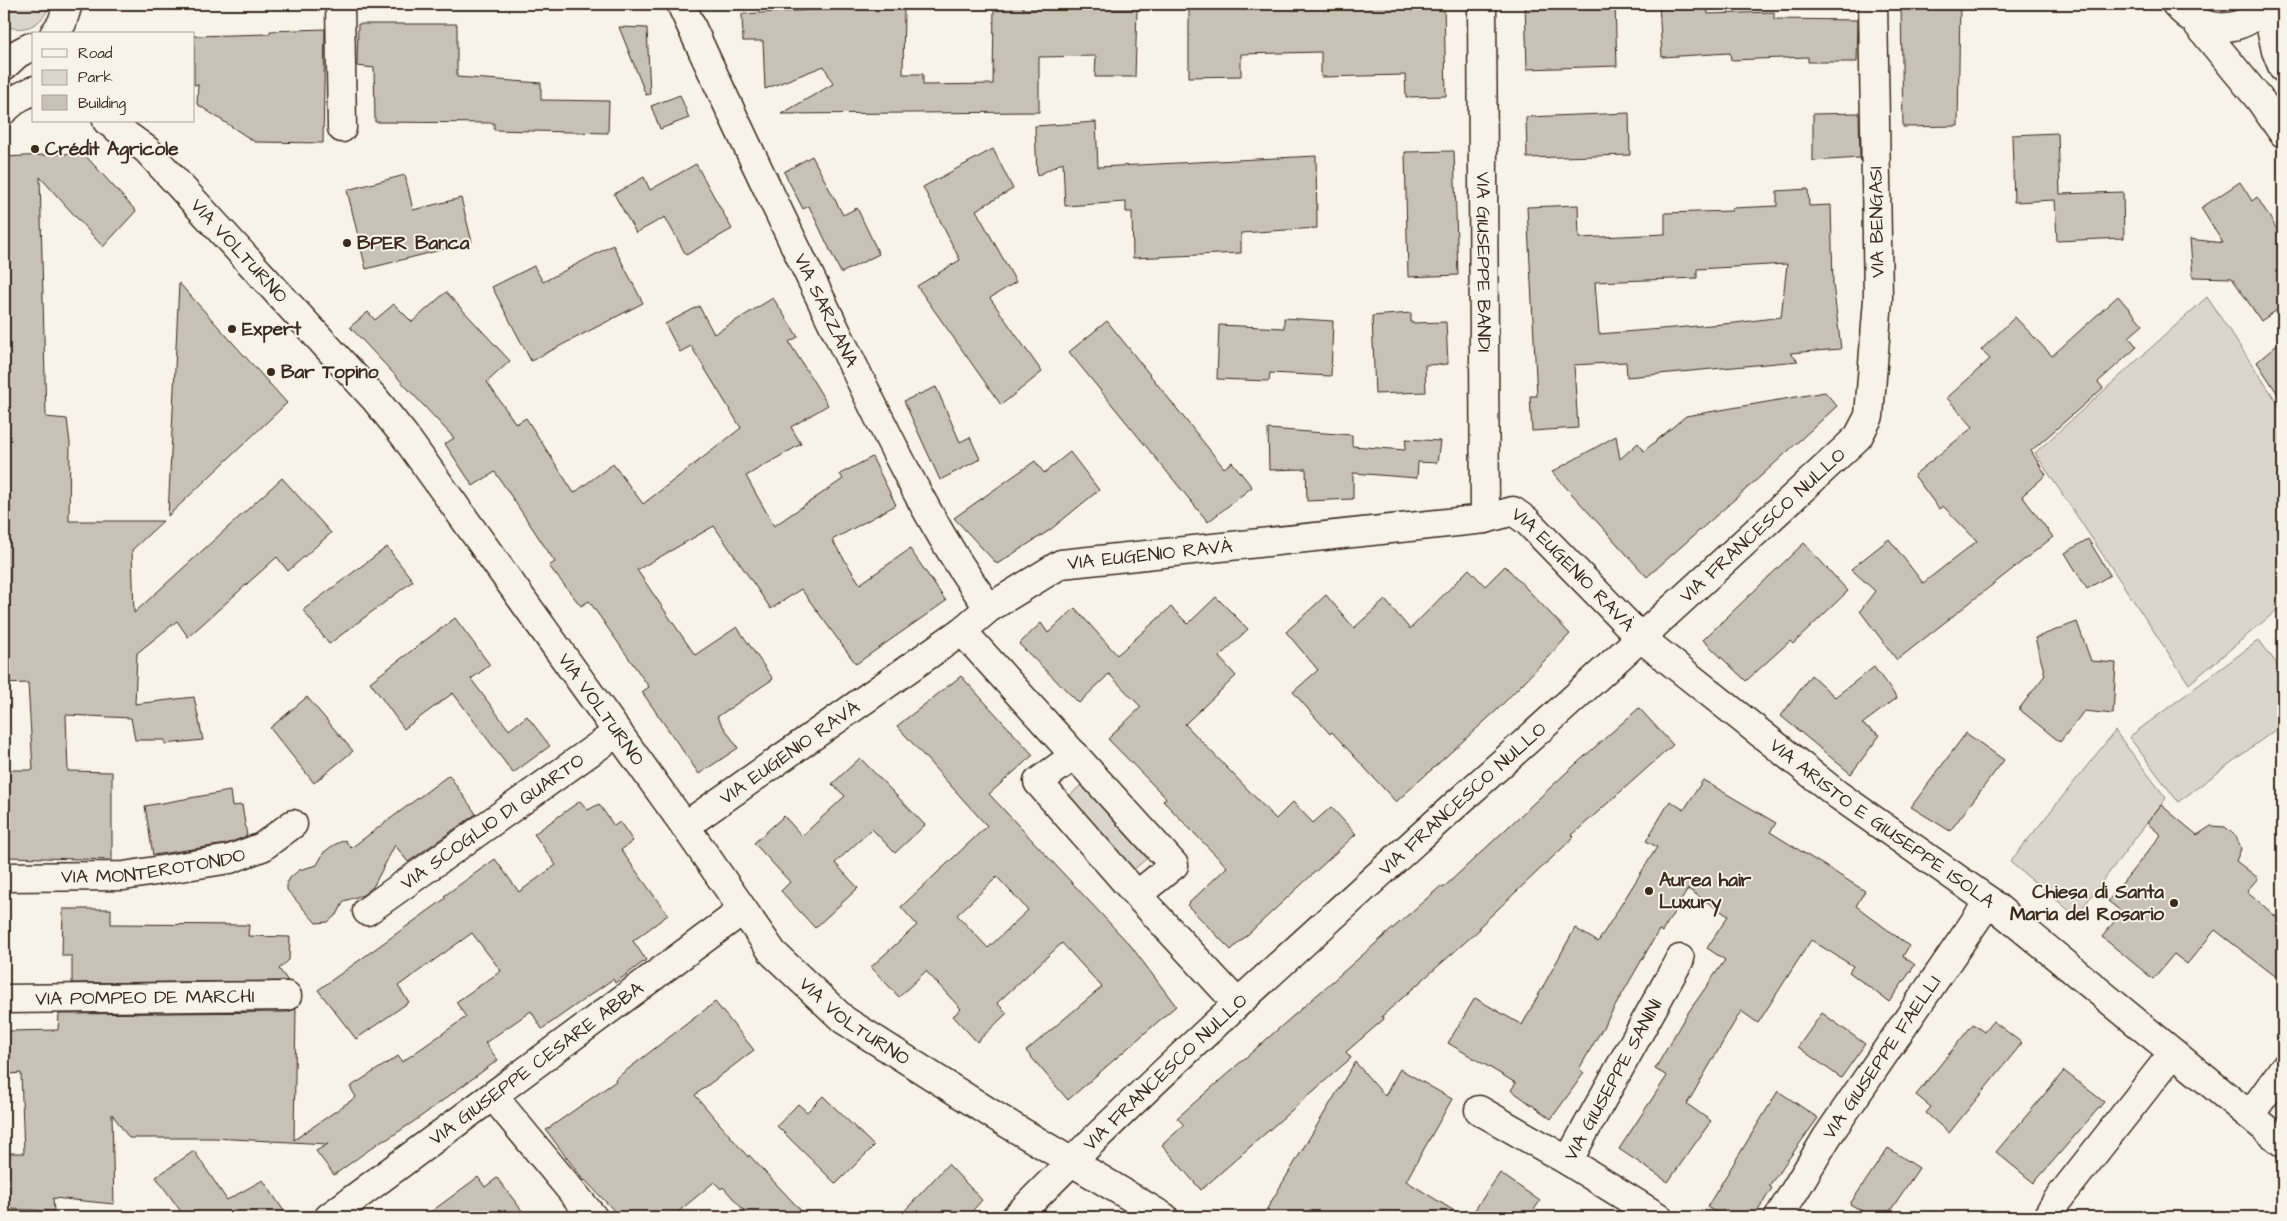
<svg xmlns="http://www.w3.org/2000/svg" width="2287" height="1221" viewBox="0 0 2287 1221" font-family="'Architects Daughter',sans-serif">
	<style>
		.green { fill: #dbd6cb; stroke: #8b8074 }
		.building { fill: #c8c1b6; stroke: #3b2a1e; fill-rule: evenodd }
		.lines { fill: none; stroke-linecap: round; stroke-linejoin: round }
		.street-casing { stroke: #3b2a1e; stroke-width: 31 }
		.secondary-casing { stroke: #3b2a1e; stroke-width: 31 }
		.street { stroke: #f7f3e8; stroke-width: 28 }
		.secondary { stroke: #f7f3e8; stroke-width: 28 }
		.poi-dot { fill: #3b2a1e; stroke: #f7f3e8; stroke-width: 2 }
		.labels { text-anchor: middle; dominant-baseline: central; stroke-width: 4; stroke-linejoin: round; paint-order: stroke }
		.poi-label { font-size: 19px; font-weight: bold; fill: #3b2a1e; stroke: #f7f3e8; text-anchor: start }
		.street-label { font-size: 19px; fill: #3b2a1e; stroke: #f7f3e8 }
	</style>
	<rect width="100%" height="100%" fill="#f7f3e8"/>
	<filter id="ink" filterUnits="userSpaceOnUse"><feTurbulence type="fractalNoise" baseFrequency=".02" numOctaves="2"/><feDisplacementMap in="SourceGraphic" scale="10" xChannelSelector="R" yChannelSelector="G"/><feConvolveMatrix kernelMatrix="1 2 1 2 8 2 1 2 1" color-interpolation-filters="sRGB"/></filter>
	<g filter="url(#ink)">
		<path class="green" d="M4 4H49C45 25 22 34 4 25Z
			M2207 297 2283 411V605L2189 684 2035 453Z
			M2259 640 2283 672V724L2178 802 2129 737Z
			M2115 731 2166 798 2076 916 2010 862Z
			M1081 785 1147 858 1131 872 1064 801Z"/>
		<path class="building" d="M994 4H1023V9H1137L1135 77H1095L1096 56 1039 57V112L781 114 833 84 824 66 765 89 763 41H743L742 14 831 9 904 8 903 74H923V85L993 84Z
			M1317 4H1444L1446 96 1406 97 1405 75 1321 77V52L1241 54V76L1189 77V6Z
			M1525 4H1615L1617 66 1527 69Z
			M1659 4H1707L1708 14 1774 12V19L1858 20 1857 62H1808V57L1731 60 1730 53 1662 57Z
			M1901 4H1960L1958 126 1903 127Z
			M358 24H457V77L541 83V100L609 101 608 133 494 130V123L375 122 374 68 357 66Z
			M619 27 647 28 650 94 646 95Z
			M325 29 323 143 255 142 197 104 198 84 194 85V36L270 34V31Z
			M680 95 689 118 660 129 651 106Z
			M1629 113 1630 155 1527 158 1526 117Z
			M1859 113 1860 158 1813 161V114Z
			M1096 122 1098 167 1316 156 1317 228 1241 233V253L1133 258 1132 212H1126V202L1065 206 1063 162 1037 176 1035 126Z
			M2058 133 2060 194 2123 192 2124 238 2057 241 2055 200 2014 202 2012 135Z
			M993 149 1013 189 976 210 1016 282 990 298 1042 372 1001 405 917 286 960 260 923 187Z
			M1454 151 1458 275 1408 277 1405 152Z
			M83 153 136 211 103 247 40 177 46 417 67 419 70 443 69 521H163L132 550 134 613 282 478 331 533 288 571 277 557 188 637 177 621 137 653 135 704 194 697 203 740 165 744V740H135L131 718 66 715 68 771 112 772V860L8 857V770H33L28 683 4 684V157Z
			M812 156 843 215 857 208 879 254 841 273 809 206 803 209 784 172Z
			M696 164 732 229 686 255 665 217 636 233 614 194 644 177 650 190Z
			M405 175 413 210 461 198 472 242 366 269 347 190Z
			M2240 182 2252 201 2257 197 2283 239V306L2261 321 2232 278 2193 277 2190 239 2223 243 2201 208Z
			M1808 189 1809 206 1831 205 1833 284 1841 349 1790 353 1798 361 1627 377 1626 362 1574 365 1578 428 1532 431 1530 396H1537L1527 207 1578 205 1579 238 1665 234V213L1732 211V208L1777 206V191ZM1787 264 1781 317 1735 323 1599 334 1595 282 1697 278V269Z
			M613 245 643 303 531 361 492 287 534 266 543 282Z
			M179 283 287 403 168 516Z
			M446 292 510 361 487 382 516 424 526 418 574 493 613 464 643 504 741 428 691 346 680 352 665 324 699 306 714 334 773 298 798 337 789 342 828 405 791 427 801 444 746 476 774 526 843 479 840 474 872 457 896 505 832 540 860 584 910 549 946 601 856 664 801 589 771 609 714 526 637 570 695 655 737 627 773 679 717 717 738 748 699 774 642 692 649 687 589 601 581 606 549 566 555 562 495 472 473 486 445 444 454 438 350 327 368 312 375 320 394 304 412 322Z
			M2118 296 2143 325 2129 337 2137 347 2098 382 2103 388 2031 451 2046 475 2022 496 2053 537 1897 660 1860 611 1875 591 1851 569 1889 539 1923 583 1977 541 1943 506 1939 509 1914 475 1973 427 1947 398 1990 359 1981 350 2015 317 2052 356Z
			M1411 313V323L1446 322 1448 364 1425 365 1426 392 1375 394 1372 316Z
			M1284 318 1333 321 1331 376 1270 373 1269 381 1217 379 1219 325 1284 328Z
			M1107 321 1224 468 1232 462 1252 487 1208 522 1069 352Z
			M2283 340V402L2257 362Z
			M936 387 960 442 970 437 980 459 940 480 904 401Z
			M1825 392 1837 406 1762 475 1647 577 1552 472 1616 436 1620 459 1638 443 1644 451 1686 416Z
			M1268 429 1352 435V446L1405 450 1406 439 1440 441 1437 463 1418 462 1417 478 1353 473V499L1307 501 1306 469 1269 470Z
			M1070 452 1099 490 1050 530 997 564 954 518 1035 461 1044 473Z
			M2088 539 2110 575 2087 589 2065 553Z
			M1804 543 1848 591 1793 644 1790 641 1746 681 1703 640Z
			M387 547 413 581 329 644 303 610Z
			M1505 566 1570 634 1496 711 1396 802 1332 732 1330 734 1293 692 1318 670 1286 632 1326 595 1354 628 1385 600 1410 629 1469 569 1485 586Z
			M1216 597 1248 629 1219 657 1236 676 1185 724 1276 819 1293 802 1313 823 1331 807 1356 834 1231 950 1187 905 1227 867 1163 801 1166 798 1108 739 1141 707 1109 674 1079 703 1019 644 1041 623 1048 633 1075 608 1117 655 1171 607 1188 624Z
			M455 618 490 665 471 679 509 730 527 716 550 746 513 773 453 693 404 729 370 682Z
			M2077 622 2091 661 2116 663 2113 714 2084 711 2060 742 2019 709 2045 675 2035 638Z
			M1874 667 1897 698 1862 724 1880 735 1851 774 1781 716 1811 675 1835 697Z
			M961 676 1033 755 989 794 1131 946 1176 1006 1068 1100 1026 1051 1102 987 1062 943 997 1003 1007 1013 977 1042 953 1016 961 1009 926 971 899 997 871 967 917 925 901 907 987 826 897 726ZM997 877 1028 910 988 948 957 915Z
			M307 697 353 751 314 783 270 728Z
			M1639 708 1673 745 1572 835 1574 837 1479 927 1480 929 1382 1016 1384 1019 1346 1052 1351 1058 1201 1190 1162 1145 1184 1125 1177 1118 1441 886 1443 888 1567 772Z
			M1966 733 2004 760 1950 831 1911 807Z
			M860 758 925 825 895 853 872 829 835 863 858 888 815 928 781 891 790 882 754 843 784 816 802 836 845 796 832 784Z
			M449 775 476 814 408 862 395 845 373 887 363 895 344 901 338 913 328 922 316 923 287 890V881L291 877 299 870 317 865 324 852 334 845 345 840 351 848Z
			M1703 780 1776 823 1770 832 1865 891 1856 906 1909 946 1903 956 1915 965 1889 1002 1849 972 1853 966 1811 940 1758 1023 1741 1011 1687 1104 1711 1121 1668 1182 1619 1149 1667 1076 1655 1069 1685 1017 1725 960 1707 948 1728 916 1688 889 1662 932 1659 930 1579 1069 1584 1073 1551 1119 1511 1090 1516 1083 1448 1043 1475 998 1522 1025 1575 928 1598 942 1657 847 1646 841 1670 801 1684 810Z
			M230 791 232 806 242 805 247 836 226 844 153 855 145 806Z
			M580 801 588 810 599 804 614 826 620 822 633 841 621 850 668 915 633 941 646 960 615 983 613 979 542 1029 531 1011 485 1043 498 1060 416 1120 386 1140 384 1139 334 1175 316 1151 328 1144 213 1138H129L112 1114 114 1204 53 1198 54 1211 9 1209 8 1153H24L21 1073 10 1074 8 1031 58 1030 59 1014 287 1012 296 1009 294 1140 356 1097 350 1087 398 1056 402 1062 466 1017 456 1002 501 971 472 933 398 986 409 1002 356 1039 318 990 446 898 444 896 495 859 519 892 556 865 534 834Z
			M2161 805 2197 835 2211 826 2225 827 2236 836 2241 849 2236 861 2258 878 2247 891 2283 923V982L2215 930 2187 964 2174 954 2153 979 2102 937 2122 912 2108 901 2161 835 2147 823Z
			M63 909H111V924L249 925 248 936 290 937 289 960 279 969 288 981 72 983V956H62Z
			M715 1002 754 1050 695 1095 748 1157 749 1155 807 1217H750L723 1187 721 1189 714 1182 672 1217H620L585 1180 584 1181 546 1130 616 1081 615 1079Z
			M1822 1013 1865 1044 1841 1078 1798 1047Z
			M1993 1021 2022 1043 1949 1133 1926 1113 1931 1107 1916 1095 1973 1024 1984 1032Z
			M1355 1062 1385 1096 1400 1069 1452 1099 1406 1181 1464 1217H1262Z
			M2064 1071 2104 1102 2034 1183 1996 1152Z
			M1778 1091 1818 1118 1769 1186 1772 1188 1754 1217H1724L1707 1207Z
			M823 1096 874 1146 836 1184 777 1126 798 1104 807 1112Z
			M1888 1148 1919 1168 1886 1217H1872L1850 1204Z
			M194 1151 227 1200 263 1180 288 1217H185L156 1177Z
			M948 1164 982 1200 967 1217H899Z
			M1500 1173 1540 1201 1529 1217H1470Z
			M478 1177 485 1187 497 1178 527 1217H424Z"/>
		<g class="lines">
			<defs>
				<g id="street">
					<path d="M340 4 342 128"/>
					<path id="s1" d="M681 4C734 120 790 236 846 351 889 438 931 529 989 608"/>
					<path id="s2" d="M1482 4 1485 519"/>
					<path d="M962 631 1174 865 1137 895"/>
					<path d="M1075 755 1038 782 1137 895 1237 1003"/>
					<path id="s3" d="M685 826 962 631 989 608 1061 564 1485 519 1513 511 1527 521 1641 638 1838 795 1989 901 2283 1143"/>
					<path id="s4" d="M4 877 124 876 230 859 262 847 293 824"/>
					<path id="s5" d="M367 911 618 732"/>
					<path id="s6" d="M4 999 287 996"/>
					<path d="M493 1096 593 1217"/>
					<path d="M1479 1110 1568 1161"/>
					<path d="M2250 1115 2283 1069"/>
					<path id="s7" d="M329 1217 743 910"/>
					<path id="s8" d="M1016 1217C1159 1072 1311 936 1462 799 1595 680 1727 559 1858 437L1869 416 1878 299 1873 4"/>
					<path id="s9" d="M1658 1217 1568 1161 1680 959"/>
					<path id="s10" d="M1779 1217 1827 1137 1989 901"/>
					<path d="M2047 1217 2056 1202 2173 1053"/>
				</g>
				<g id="secondary">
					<path d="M2176 4C2202 34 2241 36 2267 4"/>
					<path d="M2266 4 2276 51 2283 68"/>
					<path d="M2196 22 2260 100 2283 133"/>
					<path d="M54 34 62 23 68 4"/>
					<path d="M4 66 17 54 30 47"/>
					<path d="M4 110 18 98 34 90"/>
					<path id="s11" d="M107 121 147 150 375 399 404 435 685 826 773 953 844 1020 995 1116 1164 1217"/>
				</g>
			</defs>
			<use href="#street" class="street-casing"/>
			<use href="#secondary" class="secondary-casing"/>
			<use href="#street" class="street"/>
			<use href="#secondary" class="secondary"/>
		</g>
	</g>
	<g class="poi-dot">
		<circle cx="35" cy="149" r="5"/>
		<circle cx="347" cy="243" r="5"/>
		<circle cx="232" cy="329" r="5"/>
		<circle cx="271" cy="372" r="5"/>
		<circle cx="1649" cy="891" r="5"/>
		<circle cx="2174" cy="903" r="5"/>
	</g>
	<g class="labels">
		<g class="poi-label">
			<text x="45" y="149">Crédit Agricole</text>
			<text x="357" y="243">BPER Banca</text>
			<text x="242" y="329">Expert</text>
			<text x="281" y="372">Bar Topino</text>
			<text x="1659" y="880">Aurea hair<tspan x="1659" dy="22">Luxury</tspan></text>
			<text x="2164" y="892" text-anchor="end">Chiesa di Santa<tspan x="2164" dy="22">Maria del Rosario</tspan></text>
		</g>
		<g class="street-label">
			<text transform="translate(1877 222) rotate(-91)">VIA BENGASI</text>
			<text stroke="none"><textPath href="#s11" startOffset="186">VIA VOLTURNO</textPath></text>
			<text stroke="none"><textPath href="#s2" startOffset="258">VIA GIUSEPPE BANDI</textPath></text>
			<text stroke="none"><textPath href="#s1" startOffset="339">VIA SARZANA</textPath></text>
			<text stroke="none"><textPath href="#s8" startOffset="1018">VIA FRANCESCO NULLO</textPath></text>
			<text stroke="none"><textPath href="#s3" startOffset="548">VIA EUGENIO RAVÀ</textPath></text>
			<text stroke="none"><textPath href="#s3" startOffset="998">VIA EUGENIO RAVÀ</textPath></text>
			<text stroke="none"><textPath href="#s11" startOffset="771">VIA VOLTURNO</textPath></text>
			<text stroke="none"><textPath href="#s3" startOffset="128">VIA EUGENIO RAVÀ</textPath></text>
			<text stroke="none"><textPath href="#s8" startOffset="612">VIA FRANCESCO NULLO</textPath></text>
			<text stroke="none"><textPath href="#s5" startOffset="154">VIA SCOGLIO DI QUARTO</textPath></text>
			<text stroke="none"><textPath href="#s3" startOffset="1399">VIA ARISTO E GIUSEPPE ISOLA</textPath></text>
			<text stroke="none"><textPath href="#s4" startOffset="150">VIA MONTEROTONDO</textPath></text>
			<text stroke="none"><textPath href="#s6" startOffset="141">VIA POMPEO DE MARCHI</textPath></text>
			<text stroke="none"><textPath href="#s11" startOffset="1176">VIA VOLTURNO</textPath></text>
			<text stroke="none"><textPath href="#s10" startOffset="190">VIA GIUSEPPE FAELLI</textPath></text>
			<text stroke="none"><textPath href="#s7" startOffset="258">VIA GIUSEPPE CESARE ABBA</textPath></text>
			<text stroke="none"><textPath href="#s8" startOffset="208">VIA FRANCESCO NULLO</textPath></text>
			<text stroke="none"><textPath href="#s9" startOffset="199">VIA GIUSEPPE SANINI</textPath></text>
		</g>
	</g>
	<rect width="2287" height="1221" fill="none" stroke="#f7f3e8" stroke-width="20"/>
	<rect x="10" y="10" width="2267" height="1201" fill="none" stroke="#3b2a1e" stroke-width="2" filter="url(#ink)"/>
	<rect x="32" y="32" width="162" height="90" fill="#f7f3e8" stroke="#aca397"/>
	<rect x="42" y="49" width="25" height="8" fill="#f7f3e8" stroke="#aca397"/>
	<text x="78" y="58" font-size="15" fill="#3b2a1e">Road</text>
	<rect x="42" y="70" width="25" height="15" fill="#dbd6cb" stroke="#aca397"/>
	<text x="78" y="82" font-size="15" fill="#3b2a1e">Park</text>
	<rect x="42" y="95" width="25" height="15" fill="#c8c1b6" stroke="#aca397"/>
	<text x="78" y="108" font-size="15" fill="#3b2a1e">Building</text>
</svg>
